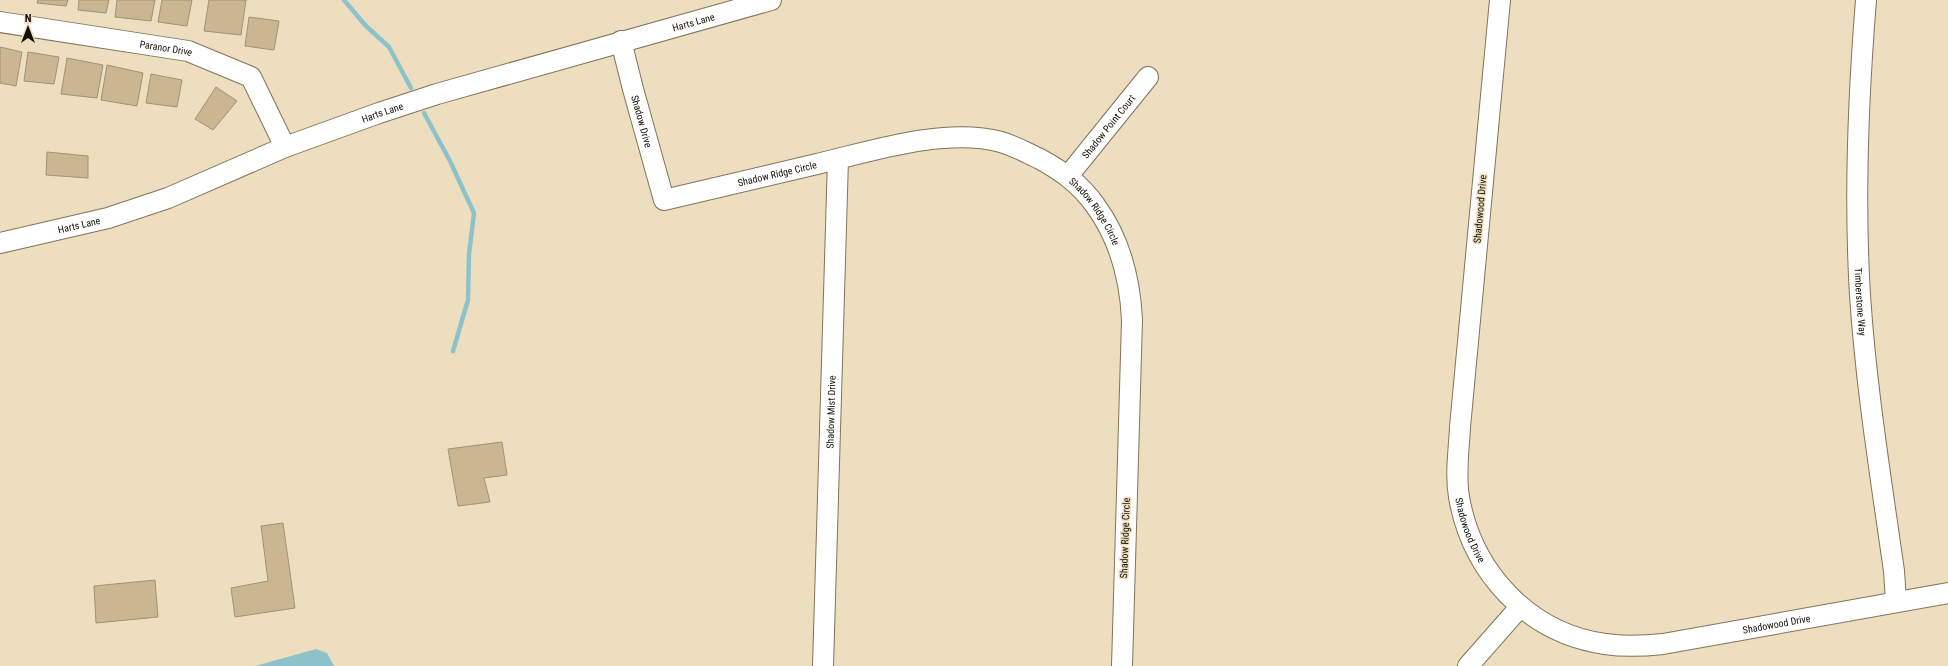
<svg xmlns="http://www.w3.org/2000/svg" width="1948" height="666" viewBox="0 0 1948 666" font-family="'Roboto Condensed',sans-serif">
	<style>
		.water { fill: #8ec2ca }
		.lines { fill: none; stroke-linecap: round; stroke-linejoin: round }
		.stream { stroke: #8ec2ca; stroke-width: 4.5 }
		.building { fill: #cab792; stroke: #a09276 }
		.minor-casing { stroke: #817459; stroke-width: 22 }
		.minor { stroke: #fff; stroke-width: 20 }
		.labels { text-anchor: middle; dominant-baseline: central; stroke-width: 3; stroke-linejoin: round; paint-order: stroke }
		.street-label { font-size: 10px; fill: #151006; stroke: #eddec0 }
	</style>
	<rect width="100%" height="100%" fill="#eddec0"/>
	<path class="water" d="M316 649 327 653 334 666H255Z"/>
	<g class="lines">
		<path class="stream" d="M344 0 365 25 389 47 411 88
			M424 113 450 161 474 213 469 254 468 300 453 351"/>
	</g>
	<path class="building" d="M38 0H68L66 6 37 3Z
		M79 0H109L106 13 78 10Z
		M117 0H155L151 21 115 17Z
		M162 0H192L187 26 158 22Z
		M209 0H246L241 35 204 31Z
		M249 17 279 21 274 50 245 46Z
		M0 47 22 52 16 86 0 83Z
		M28 52 59 57 54 84 24 81Z
		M67 58 103 65 97 98 61 94Z
		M107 65 143 73 137 106 101 100Z
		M151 74 182 80 177 107 146 103Z
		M216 87 237 101 213 130 195 119Z
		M47 152 88 156V178L46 175Z
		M502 442 507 475 484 478 490 502 458 506 448 449Z
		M283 523 295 608 235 617 231 588 268 581 261 526Z
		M155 580 158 617 96 623 94 586Z"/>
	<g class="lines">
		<defs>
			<g id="minor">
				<path id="s1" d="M1500 0 1460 427C1459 450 1455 474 1459 497 1472 572 1528 633 1605 644 1625 647 1644 646 1663 644L1948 593"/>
				<path id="s2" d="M1866 0C1858 99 1854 196 1860 295 1866 387 1881 479 1894 571L1896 601"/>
				<path id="s3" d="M0 22 188 51 251 77 285 147"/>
				<path id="s4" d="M621 41 633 89 664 200C715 188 766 176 817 164 872 151 945 127 1001 142 1015 146 1027 153 1040 159 1062 171 1080 184 1095 205 1120 239 1130 277 1132 320L1122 666"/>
				<path id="s5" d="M1068 176 1148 77"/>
				<path id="s6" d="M0 243 108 218 168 198 285 147 379 113 437 94 771 0"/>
				<path id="s7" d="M823 666 838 159"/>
				<path d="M1468 666 1520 607"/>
			</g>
		</defs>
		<use href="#minor" class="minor-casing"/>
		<use href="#minor" class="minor"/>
	</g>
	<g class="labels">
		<g class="street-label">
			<text stroke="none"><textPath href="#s6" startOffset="729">Harts Lane</textPath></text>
			<text stroke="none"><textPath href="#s3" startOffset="168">Paranor Drive</textPath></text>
			<text stroke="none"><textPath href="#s6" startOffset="405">Harts Lane</textPath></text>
			<text stroke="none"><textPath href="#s4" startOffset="83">Shadow Drive</textPath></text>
			<text stroke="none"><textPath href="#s5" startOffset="64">Shadow Point Court</textPath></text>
			<text stroke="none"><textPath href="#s4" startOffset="281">Shadow Ridge Circle</textPath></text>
			<text transform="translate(1480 209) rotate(-85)">Shadowood Drive</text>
			<text stroke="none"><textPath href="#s4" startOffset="629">Shadow Ridge Circle</textPath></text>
			<text stroke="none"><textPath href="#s6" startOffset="81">Harts Lane</textPath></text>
			<text stroke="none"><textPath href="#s2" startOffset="302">Timberstone Way</textPath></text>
			<text stroke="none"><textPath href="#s7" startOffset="254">Shadow Mist Drive</textPath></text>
			<text stroke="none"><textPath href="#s1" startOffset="534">Shadowood Drive</textPath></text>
			<text transform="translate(1125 538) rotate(-88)">Shadow Ridge Circle</text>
			<text stroke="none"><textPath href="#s1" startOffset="894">Shadowood Drive</textPath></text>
		</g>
	</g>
	<g transform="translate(28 28)" stroke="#eddec0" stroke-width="3" paint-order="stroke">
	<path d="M0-3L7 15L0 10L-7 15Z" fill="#151006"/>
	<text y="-6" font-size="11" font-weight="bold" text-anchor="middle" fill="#151006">N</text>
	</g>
</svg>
